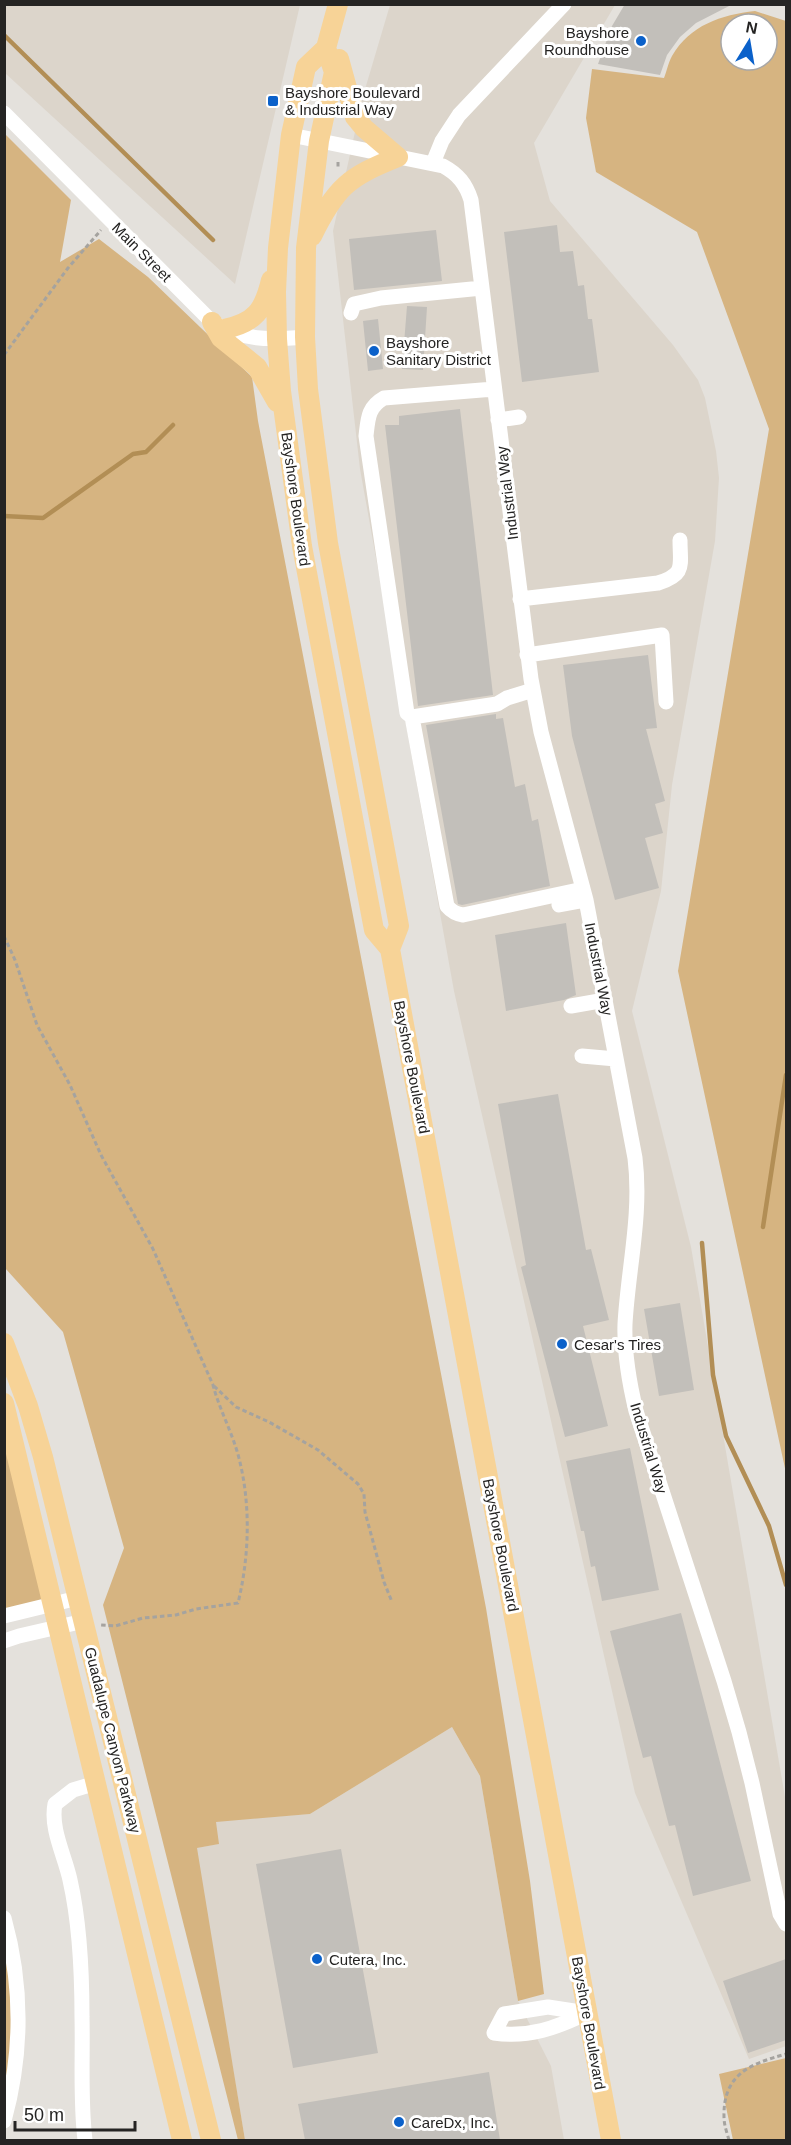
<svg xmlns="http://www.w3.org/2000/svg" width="791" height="2145" viewBox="0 0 791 2145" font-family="Helvetica,sans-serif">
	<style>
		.built { fill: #dcd5cb }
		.green { fill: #d6b481; fill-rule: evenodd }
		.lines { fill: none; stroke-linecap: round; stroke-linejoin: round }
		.stream { stroke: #b28e55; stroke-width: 4.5 }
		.building { fill: #c2bfba }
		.path { stroke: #a5a39f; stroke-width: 3; stroke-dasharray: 4.5 3; stroke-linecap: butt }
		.minor { stroke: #fff; stroke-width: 15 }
		.major { stroke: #f7d397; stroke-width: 20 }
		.poi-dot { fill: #0b61ca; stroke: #fff; stroke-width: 2 }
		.labels { text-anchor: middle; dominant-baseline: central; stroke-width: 6; stroke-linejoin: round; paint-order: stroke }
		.poi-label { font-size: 15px; fill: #252423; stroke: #fff; text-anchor: start }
		.street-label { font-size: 15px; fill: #252423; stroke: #fff }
	</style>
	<rect width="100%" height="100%" fill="#e4e1dc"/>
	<path class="built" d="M4 5H300L235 284 5 73Z
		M390 5H615L534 143 550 201 673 345 698 380 705 398 716 451 719 478 715 541 672 785 661 891 632 1011 691 1247 786 1803V2046L749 2059 635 1793 454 991 360 469 333 231 363 96Z
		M452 1727 480 1776 518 2001 551 2066 564 2140H245L196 1848 218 1844 215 1821 310 1814Z"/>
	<path class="green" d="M755 11 786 21V1473L678 971 769 429 697 232 596 172 586 118 592 69 664 78C667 71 668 63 672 56 690 25 721 15 755 11ZM731 24H767V60H731Z
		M5 134 71 200 60 262 99 239 148 277 252 377 258 421 486 1608 530 1881 544 1994 518 2001 480 1776 452 1727 310 1814 216 1822 219 1844 197 1848 245 2140H238L103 1605 124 1548 63 1332 5 1268Z
		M4 1403 54 1604 4 1616Z
		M5 1918 18 1990 5 2121Z
		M786 2058V2140H733L719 2074Z"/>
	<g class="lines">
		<path class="stream" d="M4 35 213 240
			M4 516 43 518 133 454 146 452 173 425
			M763 1227 786 1075
			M702 1243 713 1375 726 1436 769 1526 786 1585"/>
	</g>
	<path class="building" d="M625 4H733L696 23 680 37 667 55 660 75 598 64 612 26Z
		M557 225 560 252 573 251 578 286 584 285 588 319H592L599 372 522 382 504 232Z
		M436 230 442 281 354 290 349 239Z
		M407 306 427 307 423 370 402 369Z
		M378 319 383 369 368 371 363 321Z
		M460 409 493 695 418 706 385 425H399V416Z
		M648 655 657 728 646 729 665 801 655 804 663 833 645 838 659 888 615 900 572 736 563 665Z
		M496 714V719L503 718 515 787 525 784 532 821 538 819 550 886 462 905 458 904 426 725Z
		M566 923 576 995 564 1000 506 1011 495 935Z
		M558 1094 586 1250 591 1249 609 1320 583 1326 608 1426 565 1437 521 1267 526 1265 498 1104Z
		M680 1303 694 1390 659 1396 644 1309Z
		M630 1448 659 1590 602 1601 595 1566 591 1567 584 1531H581L566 1461Z
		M681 1613 751 1881 693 1896 675 1825 669 1826 651 1756 643 1758 610 1631Z
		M341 1849 378 2053 293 2068 256 1864Z
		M786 1959V2040L748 2053 723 1981Z
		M489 2072 500 2140H305L298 2104Z"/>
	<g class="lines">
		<path class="path" d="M338 162V167H340
			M4 355 68 268 101 230
			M4 936 15 960 37 1025 70 1085 101 1155 153 1249 213 1385C219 1408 230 1428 237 1451 251 1499 250 1554 238 1603L196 1609 176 1615 143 1618 115 1626 101 1625
			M214 1386 236 1407 269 1422 318 1450 358 1484 364 1494 365 1512 384 1582 392 1602
			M729 2140C727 2133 724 2125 724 2117 723 2074 750 2064 786 2054"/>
		<path class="minor" d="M4 113 212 322C244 341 268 340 305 337
			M291 135 443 166C458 174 466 184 471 200L531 679 541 732 586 900 635 1158C642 1214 628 1269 625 1324 624 1354 629 1382 636 1411L724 1681 739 1732 752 1783 780 1914 786 1924
			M433 163 442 141 459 115 564 4
			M351 313 354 304 381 298 482 288
			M494 389 384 398C368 407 368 418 366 436L407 713 412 717 497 704 507 698 533 690
			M498 420 519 417
			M520 599 658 583C686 574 680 566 680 540
			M527 655 662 635 666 702
			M412 717 447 906C452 912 456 914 463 915L583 889
			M559 905 586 900
			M571 1006 605 1000
			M582 1056 616 1059
			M4 1616 78 1598
			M4 1641 19 1636 84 1621
			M4 1918C23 1986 23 2052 4 2121
			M548 2007 587 2013C556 2028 529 2038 494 2033L504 2014Z
			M85 2140C80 2099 83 2058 82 2017 82 1972 80 1924 70 1880 65 1856 50 1829 55 1804L73 1790 96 1783"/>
		<path class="major" d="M338 4 326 48 306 67 291 135 278 248 276 292 277 339 281 391 302 546 374 930 390 949 611 2140
			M326 48 334 72 319 141 306 248 305 337 308 389 328 543 399 926 390 949
			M312 236C336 187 348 177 398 157L364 128 355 117 339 59
			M212 322 221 338 257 367 277 402
			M224 329C255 323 264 310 271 280
			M4 1343 28 1406 43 1457 211 2140
			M4 1403 182 2140"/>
	</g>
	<g class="poi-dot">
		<circle cx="641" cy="41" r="6"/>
		<rect x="267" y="95" width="12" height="12" rx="3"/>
		<circle cx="374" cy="351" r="6"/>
		<circle cx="562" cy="1344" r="6"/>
		<circle cx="317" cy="1959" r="6"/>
		<circle cx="399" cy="2122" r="6"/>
	</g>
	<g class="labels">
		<g class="poi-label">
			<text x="629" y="32" text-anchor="end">Bayshore<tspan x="629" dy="17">Roundhouse</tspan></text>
			<text x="285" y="92">Bayshore Boulevard<tspan x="285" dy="17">&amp; Industrial Way</tspan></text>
			<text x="386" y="342">Bayshore<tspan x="386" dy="17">Sanitary District</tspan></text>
			<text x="574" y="1344">Cesar's Tires</text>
			<text x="329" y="1959">Cutera, Inc.</text>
			<text x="411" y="2122">CareDx, Inc.</text>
		</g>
		<g class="street-label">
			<text transform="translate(142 252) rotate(45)">Main Street</text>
			<text transform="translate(507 493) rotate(-97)">Industrial Way</text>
			<text transform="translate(296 499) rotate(82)">Bayshore Boulevard</text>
			<text transform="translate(599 969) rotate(79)">Industrial Way</text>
			<text transform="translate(412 1067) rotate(79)">Bayshore Boulevard</text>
			<text transform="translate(649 1448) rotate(73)">Industrial Way</text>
			<text transform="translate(501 1545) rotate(79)">Bayshore Boulevard</text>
			<text transform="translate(113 1740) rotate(76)">Guadalupe Canyon Parkway</text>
			<text transform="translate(589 2023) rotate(80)">Bayshore Boulevard</text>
		</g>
	</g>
	<rect width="791" height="2145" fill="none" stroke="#252423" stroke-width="12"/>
	<g transform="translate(749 42) rotate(11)"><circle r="28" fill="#ffffff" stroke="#a8a7a7" stroke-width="1.5"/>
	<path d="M0-4.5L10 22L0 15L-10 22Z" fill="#0b61ca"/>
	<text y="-9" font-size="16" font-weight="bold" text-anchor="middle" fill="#252423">N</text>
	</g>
	<path d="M15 2121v9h120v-9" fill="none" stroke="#252423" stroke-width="3"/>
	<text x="24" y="2121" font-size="18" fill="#252423" stroke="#ffffff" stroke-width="4.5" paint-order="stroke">50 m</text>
</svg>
